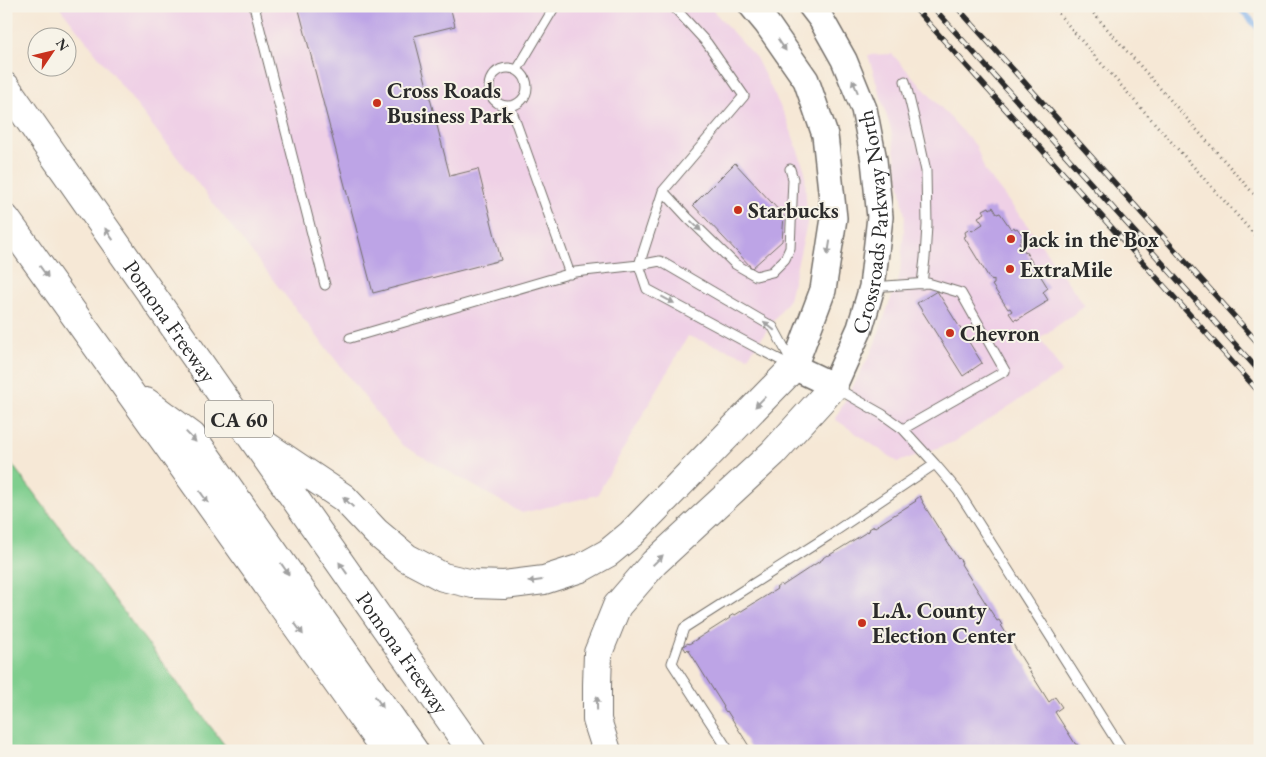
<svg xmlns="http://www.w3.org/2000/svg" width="1266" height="757" viewBox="0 0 1266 757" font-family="'EB Garamond',serif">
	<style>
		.built { fill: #efd0e6 }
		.green { fill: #7fce8e; stroke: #557c5c }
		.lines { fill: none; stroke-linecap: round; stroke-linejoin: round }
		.stream { stroke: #81b2ed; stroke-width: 6 }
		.building { fill: #bda4e6 }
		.lane-casing { stroke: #726d67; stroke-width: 11 }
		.secondary-casing { stroke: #726d67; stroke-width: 28 }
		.highway-casing { stroke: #726d67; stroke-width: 30 }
		.path { stroke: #726d67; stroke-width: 3; stroke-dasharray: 1 4; stroke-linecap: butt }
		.lane { stroke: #fff; stroke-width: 9 }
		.secondary { stroke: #fff; stroke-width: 25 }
		.highway { stroke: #fff; stroke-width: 28 }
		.rail-casing { stroke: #2b2b2b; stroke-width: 5.5 }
		.rail { stroke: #f7f3e8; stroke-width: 4; stroke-dasharray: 11; stroke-linecap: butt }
		.oneway { fill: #a0a0a0 }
		.poi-dot { fill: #c8321e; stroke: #f7f3e8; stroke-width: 2 }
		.labels { text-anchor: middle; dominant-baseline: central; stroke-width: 4; stroke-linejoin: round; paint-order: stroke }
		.shield { fill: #f7f3e8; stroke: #686764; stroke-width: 1 }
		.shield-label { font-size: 21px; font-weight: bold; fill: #2b2b2b }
		.poi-label { font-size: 22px; font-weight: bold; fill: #2b2b2b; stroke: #f7f3e8; text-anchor: start }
		.street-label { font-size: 22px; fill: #2b2b2b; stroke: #f7f3e8 }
	</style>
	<rect width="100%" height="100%" fill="#f7f3e8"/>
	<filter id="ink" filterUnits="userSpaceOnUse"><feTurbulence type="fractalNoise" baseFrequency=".02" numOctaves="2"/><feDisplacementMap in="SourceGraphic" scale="10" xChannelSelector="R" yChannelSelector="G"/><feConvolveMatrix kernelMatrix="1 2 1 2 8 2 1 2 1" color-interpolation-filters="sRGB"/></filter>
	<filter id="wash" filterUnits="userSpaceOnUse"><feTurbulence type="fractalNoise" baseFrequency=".0096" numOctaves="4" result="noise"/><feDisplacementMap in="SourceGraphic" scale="20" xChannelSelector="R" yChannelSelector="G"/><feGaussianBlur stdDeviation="1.12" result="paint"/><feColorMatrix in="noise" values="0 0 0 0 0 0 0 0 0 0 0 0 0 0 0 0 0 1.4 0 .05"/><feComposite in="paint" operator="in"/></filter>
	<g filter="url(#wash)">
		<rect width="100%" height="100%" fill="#f6e8d6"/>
		<path class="built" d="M59 6H709L756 58 787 120 805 171 807 224 789 299 748 357 688 336 597 495 522 513 402 445Z
			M892 54 976 146 985 171 1027 225 1085 306 1040 338 1062 372 954 442 898 462 835 419 872 351 900 274 905 217 891 130 868 55Z"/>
		<path class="green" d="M6 456 14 467 229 751H6Z"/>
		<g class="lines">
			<path class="stream" d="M1238 6 1260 30"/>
		</g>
		<g id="blocks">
			<path class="building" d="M298 6H450L455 26 414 36 450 176 478 169 501 260 373 293Z
				M735 163 784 216 782 241 752 268 693 205Z
				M989 207 990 209 993 207 997 214 1000 213 1011 229 1014 227 1015 229 1017 228 1023 236 1021 238 1022 240 1019 242 1025 252 1026 251 1028 254H1027L1048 288 1043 292 1048 300 1044 302 1045 303 1017 320V319L1014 320 1009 313 1012 311 1010 308 1008 309 992 285 994 284V279L992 281 988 276 964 237 966 236 965 232 970 229 972 231 983 224 978 217 985 213 983 210Z
				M937 291 982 363 963 376 917 303Z
				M920 496 923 502H922L958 559 959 558 962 563 961 564 997 621 999 620 1002 625H1001L1049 702 1055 697 1062 707 1055 712 1076 745 1077 744 1080 749 1079 750 1080 751H752L727 711 726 712 723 708 724 707 688 649 686 651 683 646 688 643 689 644 730 618 729 617 734 614 735 615 777 589 776 588 781 584 782 586 823 559V558L827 555 828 556 870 530 869 529 874 526 875 527 916 501 915 500Z"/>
		</g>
	</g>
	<g filter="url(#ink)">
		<use href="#blocks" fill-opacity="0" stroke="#726d67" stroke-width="1"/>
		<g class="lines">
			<defs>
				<path id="lane" d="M254 6 325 285
					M673 6 707 43 744 96 663 191 639 265 647 289 757 348 792 366
					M489 87a19 19 0 1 1 38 0a19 19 0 1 1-38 0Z
					M517 70 555 6
					M905 81 917 130 926 171 927 225 925 258 922 284
					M510 106 570 274
					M663 191 688 218 735 264 756 276 772 272 785 259 790 248 793 179 790 169
					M872 287 928 283 961 293 1005 371 903 429
					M350 338 575 272 639 265 660 261 773 327 792 362
					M836 388 882 414 903 429 935 464 958 491 1123 751
					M729 751 672 663 684 628 831 534 935 464"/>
				<g id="secondary">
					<path id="s1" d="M752 6 767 24 806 80 825 135 834 218 823 290 794 367 834 386 860 328 872 287 880 217 874 160 864 109 844 60 821 19 811 6"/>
				</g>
				<g id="highway">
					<path id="s2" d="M6 87 472 751"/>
					<path d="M6 219 386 751"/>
					<path d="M146 402 192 436 414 751"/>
					<path d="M262 443 344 498 376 532 407 558 443 577 473 584 504 585 544 580 581 568 608 553 631 534 794 367"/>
					<path d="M607 751 597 720V685L598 653 617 606 654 563 773 453 834 386"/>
				</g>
			</defs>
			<use href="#lane" class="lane-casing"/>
			<use href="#secondary" class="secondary-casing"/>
			<use href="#highway" class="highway-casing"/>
			<path class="path" d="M1052 6 1092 53 1260 241
				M1087 6 1260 201"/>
			<use href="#lane" class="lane"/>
			<use href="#secondary" class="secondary"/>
			<use href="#highway" class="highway"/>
			<defs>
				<path id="rail" d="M913 6 1260 393
					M932 6 1260 372
					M956 6 1260 345"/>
			</defs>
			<use href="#rail" class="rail-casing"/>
			<use href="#rail" class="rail"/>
		</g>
		<defs><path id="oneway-solid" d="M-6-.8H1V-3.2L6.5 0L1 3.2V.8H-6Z" transform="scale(1.25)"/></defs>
		<g class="oneway">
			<use href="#oneway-solid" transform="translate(782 45) rotate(56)"/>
			<use href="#oneway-solid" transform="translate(855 86) rotate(-113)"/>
			<use href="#oneway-solid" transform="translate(696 226) rotate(44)"/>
			<use href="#oneway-solid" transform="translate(109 234) rotate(-125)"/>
			<use href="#oneway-solid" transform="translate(829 248) rotate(99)"/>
			<use href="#oneway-solid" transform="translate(44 272) rotate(54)"/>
			<use href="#oneway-solid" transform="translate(668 300) rotate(28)"/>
			<use href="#oneway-solid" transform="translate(769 326) rotate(-140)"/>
			<use href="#oneway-solid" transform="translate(760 402) rotate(134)"/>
			<use href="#oneway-solid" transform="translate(191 437) rotate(46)"/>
			<use href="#oneway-solid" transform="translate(204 497) rotate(54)"/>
			<use href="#oneway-solid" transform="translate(348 502) rotate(-136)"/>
			<use href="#oneway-solid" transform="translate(658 560) rotate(-44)"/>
			<use href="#oneway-solid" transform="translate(343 568) rotate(-125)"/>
			<use href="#oneway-solid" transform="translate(285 569) rotate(55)"/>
			<use href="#oneway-solid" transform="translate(535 581) rotate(173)"/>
			<use href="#oneway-solid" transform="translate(299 629) rotate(54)"/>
			<use href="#oneway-solid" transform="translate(379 702) rotate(55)"/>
			<use href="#oneway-solid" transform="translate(597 703) rotate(-91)"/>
		</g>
	</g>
	<g class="poi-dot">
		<circle cx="377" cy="103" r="5"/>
		<circle cx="738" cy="210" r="5"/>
		<circle cx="1011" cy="239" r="5"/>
		<circle cx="1010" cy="269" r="5"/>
		<circle cx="950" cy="333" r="5"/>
		<circle cx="862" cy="623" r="5"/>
	</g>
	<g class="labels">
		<rect class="shield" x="205" y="400.5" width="68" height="37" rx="4"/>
		<g class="shield-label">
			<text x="239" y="419">CA 60</text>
		</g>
		<g class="poi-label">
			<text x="387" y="90">Cross Roads<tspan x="387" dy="25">Business Park</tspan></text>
			<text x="748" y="210">Starbucks</text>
			<text x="1021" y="239">Jack in the Box</text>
			<text x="1020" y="269">ExtraMile</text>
			<text x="960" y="333">Chevron</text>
			<text x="872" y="610">L.A. County<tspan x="872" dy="25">Election Center</tspan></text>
		</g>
		<g class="street-label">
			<text stroke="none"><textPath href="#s1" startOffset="604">Crossroads Parkway North</textPath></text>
			<text stroke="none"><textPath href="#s2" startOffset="286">Pomona Freeway</textPath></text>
			<text stroke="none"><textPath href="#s2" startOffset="691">Pomona Freeway</textPath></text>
		</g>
	</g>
	<rect width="1266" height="757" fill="none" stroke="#f7f3e8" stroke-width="25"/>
	<g transform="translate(52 52) rotate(55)"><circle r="24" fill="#f7f3e8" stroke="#a5a39c"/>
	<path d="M0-4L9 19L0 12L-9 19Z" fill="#c8321e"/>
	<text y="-8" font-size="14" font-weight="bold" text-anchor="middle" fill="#2b2b2b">N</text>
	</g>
</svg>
